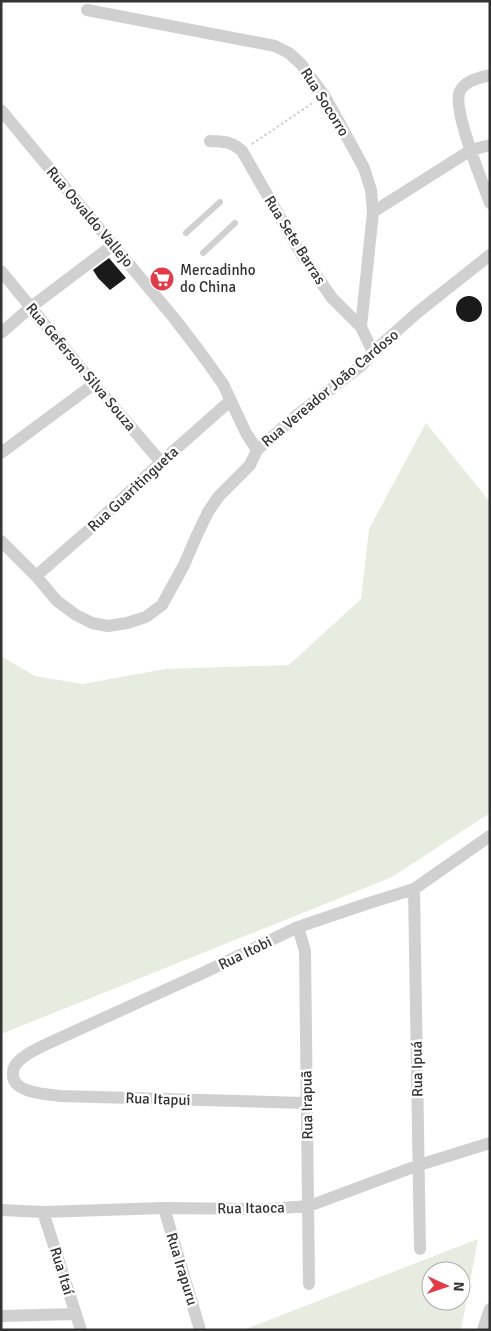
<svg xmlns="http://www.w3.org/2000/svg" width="491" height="1331" viewBox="0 0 491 1331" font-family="Signika,sans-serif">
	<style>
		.green { fill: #e6ecdf; fill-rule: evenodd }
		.building { fill: #1a1a1a }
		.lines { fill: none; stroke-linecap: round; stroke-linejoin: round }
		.path { stroke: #cdcdcd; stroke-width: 2; stroke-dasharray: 2.5 2.5; stroke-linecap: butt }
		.service { stroke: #d0d0d0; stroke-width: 6 }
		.minor { stroke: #d0d0d0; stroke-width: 12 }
		.labels { text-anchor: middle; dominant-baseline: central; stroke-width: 5; stroke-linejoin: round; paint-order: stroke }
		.street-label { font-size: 15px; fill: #333; stroke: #fff }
		.poi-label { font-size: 15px; fill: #333; stroke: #fff; text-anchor: start }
	</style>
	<rect width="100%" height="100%" fill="#fff"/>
	<path class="green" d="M426 423 490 502V813L392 877 1 1034V656L35 676 82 684 166 669 289 665 361 599 369 529Z
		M478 1239 461 1330H243ZM431 1271H461V1301H431Z"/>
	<path class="building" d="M109 258 126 278 110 290 98 278 93 270Z
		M456 309a13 13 0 1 1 26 0a13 13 0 1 1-26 0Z"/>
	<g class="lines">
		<path class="path" d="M252 144 314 102"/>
		<path class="service" d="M186 233 220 202
			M203 253 235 223"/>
		<path class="minor" d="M87 10 275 46 289 53 301 64 324 95 364 168 371 190 373 212 361 327
			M490 75C479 78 466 80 460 91 451 107 483 183 490 203
			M1 110 113 245 174 318 200 352 223 384 246 433 257 450
			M210 141C224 142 232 141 242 151L300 252 332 298 361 327 373 352
			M373 212 471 150 490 145
			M1 271 94 384 161 462
			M1 333 31 307 113 245
			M1 453 94 384
			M1 541 36 576 57 601 76 615 92 623 108 626 127 623 146 617 162 605 184 565 196 537 208 512 219 496 250 465 257 450 296 416 362 365 373 352 418 312 490 255
			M36 576 91 528 161 462 230 401
			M414 889 420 1249
			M298 927 305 951 309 1284
			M306 1103 60 1096C47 1094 14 1093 13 1076 12 1069 16 1063 21 1059 29 1052 39 1048 49 1043L205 972 298 927 366 904 414 889 490 836
			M164 1208 200 1330
			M1 1210 43 1212 164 1208 268 1209 309 1206 419 1165 490 1143
			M43 1212 81 1330
			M1 1316 75 1314
			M483 1330 490 1309"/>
	</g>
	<defs>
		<symbol id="supermarket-disc" viewBox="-11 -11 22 22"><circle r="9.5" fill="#e63946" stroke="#fff"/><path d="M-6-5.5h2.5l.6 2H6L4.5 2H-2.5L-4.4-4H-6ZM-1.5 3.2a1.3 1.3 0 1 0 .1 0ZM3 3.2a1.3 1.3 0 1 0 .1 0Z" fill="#fff"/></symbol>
	</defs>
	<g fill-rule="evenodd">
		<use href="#supermarket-disc" x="148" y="265" width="28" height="28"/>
	</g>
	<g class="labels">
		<g class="street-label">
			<text transform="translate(325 102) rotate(58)">Rua Socorro</text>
			<text transform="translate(90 217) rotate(50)">Rua Osvaldo Vallejo</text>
			<text transform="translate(295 240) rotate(58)">Rua Sete Barras</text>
			<text transform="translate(81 367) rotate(50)">Rua Geferson Silva Souza</text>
			<text transform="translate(330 388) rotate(-40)">Rua Vereador João Cardoso</text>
			<text transform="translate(133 489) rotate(-43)">Rua Guaritingueta</text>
			<text transform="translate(245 953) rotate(-26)">Rua Itobi</text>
			<text transform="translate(417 1069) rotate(-91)">Rua Ipuá</text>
			<text transform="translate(158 1099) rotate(2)">Rua Itapui</text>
			<text transform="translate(307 1105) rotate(-91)">Rua Irapuã</text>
			<text transform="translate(251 1208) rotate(-1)">Rua Itaoca</text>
			<text transform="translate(182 1269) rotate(73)">Rua Irapuru</text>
			<text transform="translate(62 1271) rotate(73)">Rua Itaí</text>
		</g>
		<g class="poi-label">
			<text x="180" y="270">Mercadinho<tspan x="180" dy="17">do China</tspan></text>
		</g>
	</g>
	<rect width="491" height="1331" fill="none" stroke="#333333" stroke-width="5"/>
	<g transform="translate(446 1286) rotate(93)"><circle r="24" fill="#ffffff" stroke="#adadad"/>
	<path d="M0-4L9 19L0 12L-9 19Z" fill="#e63946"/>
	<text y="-8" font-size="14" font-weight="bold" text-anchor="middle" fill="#333333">N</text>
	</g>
</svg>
